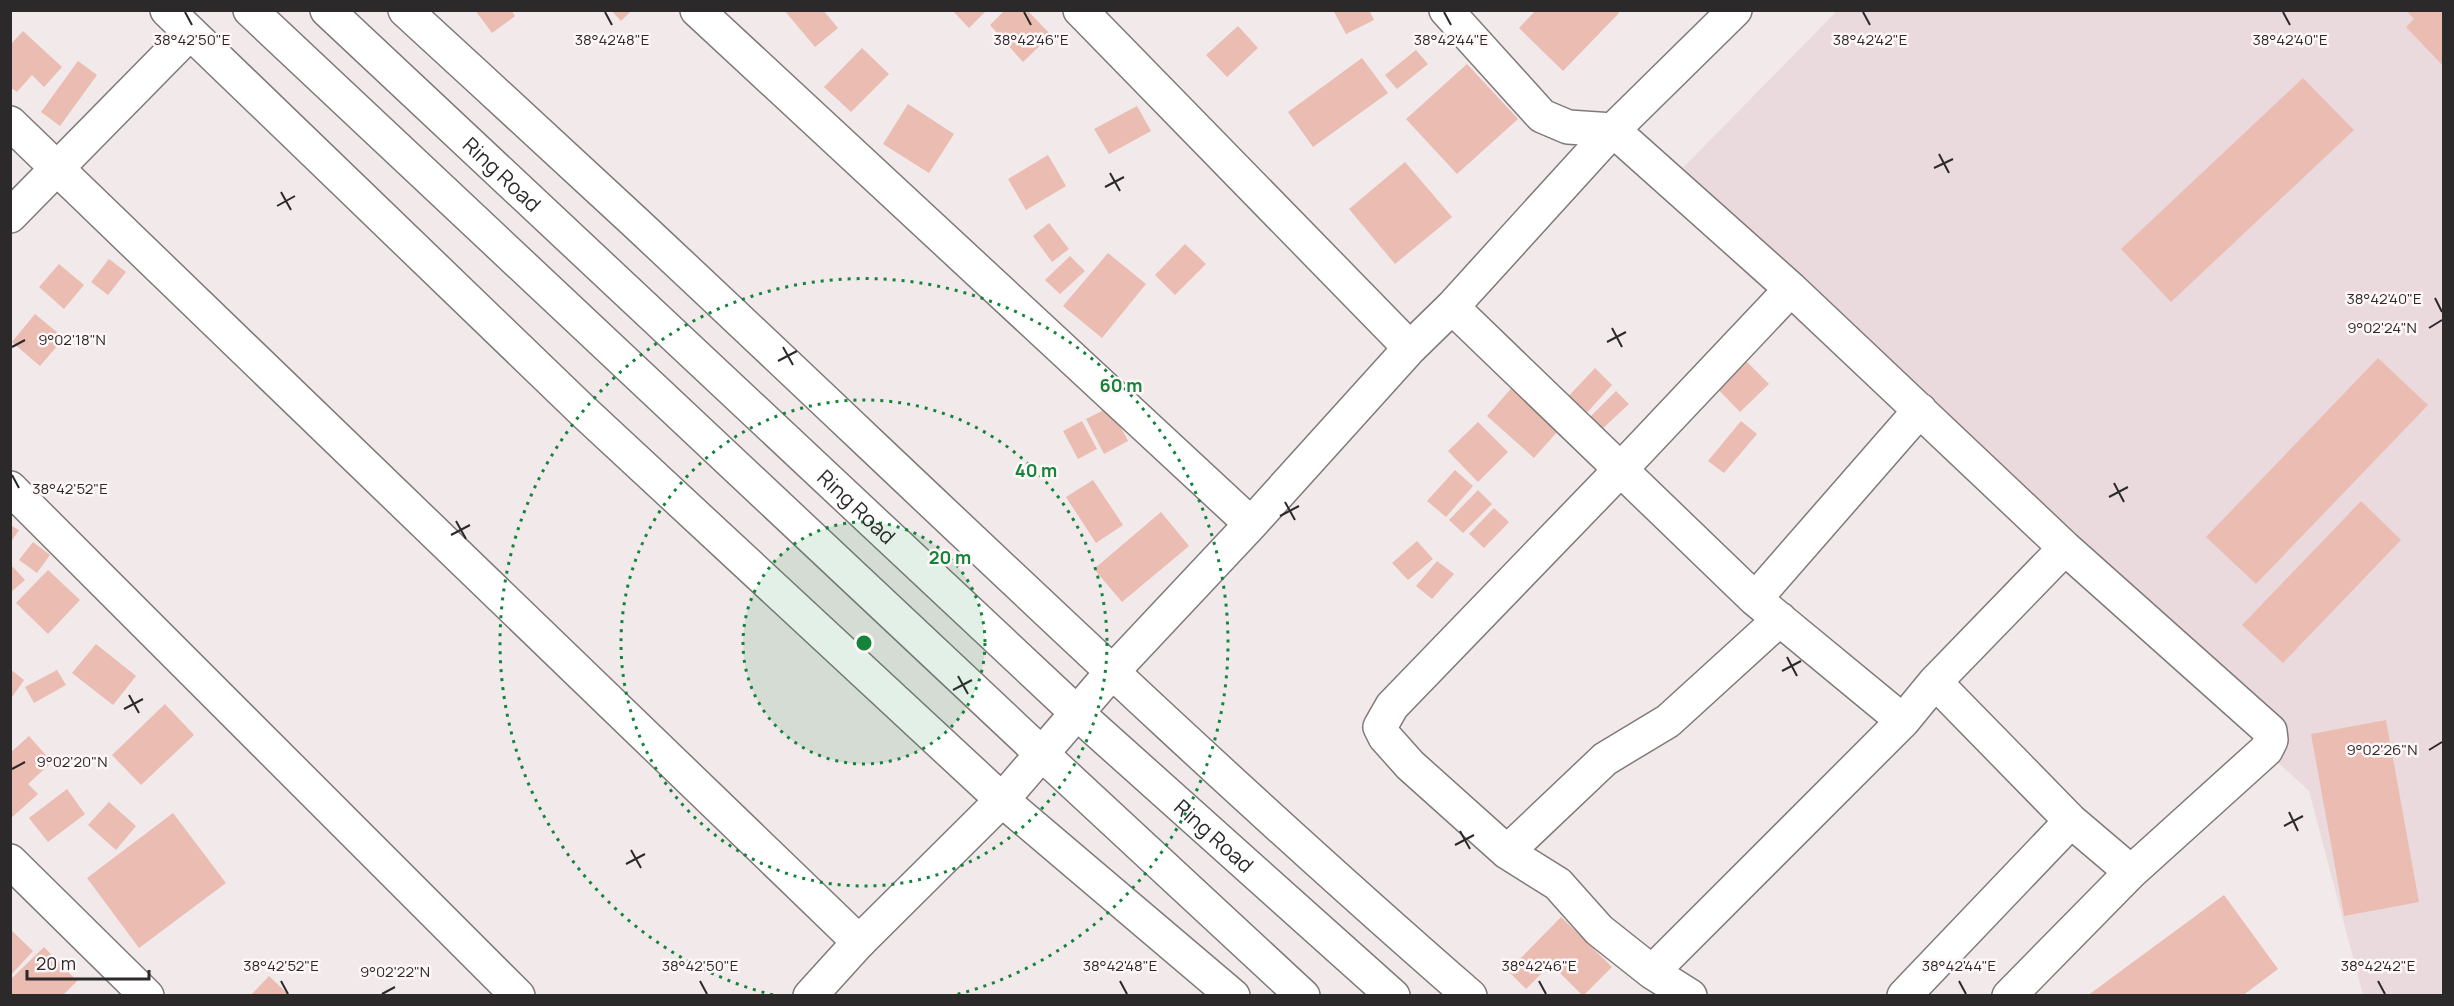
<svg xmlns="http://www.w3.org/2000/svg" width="2454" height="1006" viewBox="0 0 2454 1006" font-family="Manrope,sans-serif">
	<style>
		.built { fill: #ebdadd }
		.building { fill: #ebbcb1 }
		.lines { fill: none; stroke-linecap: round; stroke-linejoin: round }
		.street-casing { stroke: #80797a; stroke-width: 36 }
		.secondary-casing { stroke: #80797a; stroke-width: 36 }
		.highway-casing { stroke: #80797a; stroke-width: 36 }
		.street { stroke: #fff; stroke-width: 33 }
		.secondary { stroke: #fff; stroke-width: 33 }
		.highway { stroke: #fff; stroke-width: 33 }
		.ticks { fill: none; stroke: #2c292a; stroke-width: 2 }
		.ring { fill: none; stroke: #14843b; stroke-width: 3; stroke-dasharray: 3 6 }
		.labels { text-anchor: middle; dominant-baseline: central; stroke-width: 5; stroke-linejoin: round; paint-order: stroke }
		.street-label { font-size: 21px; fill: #2c292a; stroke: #fef6f7 }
		.ticks-label { font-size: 15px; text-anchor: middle; fill: #2c292a; stroke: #fef6f7; stroke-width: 5; stroke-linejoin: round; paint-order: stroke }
		.centre { fill: #14843b; stroke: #fef6f7; stroke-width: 3 }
		.ring-label { font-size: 18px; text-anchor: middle; font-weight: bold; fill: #14843b; stroke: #fef6f7; stroke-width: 5; stroke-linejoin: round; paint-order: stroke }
	</style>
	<rect width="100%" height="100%" fill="#f1e9ea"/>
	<path class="built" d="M1837 11H2443V995H2363L2309 791 1658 193Z"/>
	<path class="building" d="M475 10H511L515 16 492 33Z
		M611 10H632L621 21Z
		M784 10H823L838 28 815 47Z
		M952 10H987L969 28Z
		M1005 10H1027L1051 35 1023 62 990 25Z
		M1333 10H1369L1374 20 1346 34Z
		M1536 10H1617L1619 13 1563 71 1519 28Z
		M2406 10H2444V67L2406 27 2414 19Z
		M1238 26 1258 48 1227 77 1206 55Z
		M23 31 62 67 44 87 32 75 17 92 10 87V45Z
		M862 48 889 74 851 112 824 87Z
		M1416 50 1428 64 1397 89 1385 75Z
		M1362 58 1388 93 1313 147 1288 112Z
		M78 61 97 75 60 126 41 112Z
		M1467 64 1518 119 1457 174 1406 119Z
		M2303 78 2354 130 2171 302 2121 249Z
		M908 104 954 134 929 173 883 144Z
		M1137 106 1151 131 1109 154 1094 129Z
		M1048 155 1066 186 1026 210 1008 179Z
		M1405 162 1452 217 1395 264 1349 209Z
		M1049 223 1069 249 1052 262 1033 236Z
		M1185 244 1206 264 1175 295 1155 275Z
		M1108 253 1146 284 1102 338 1063 306Z
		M1070 256 1085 271 1060 294 1045 280Z
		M109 259 126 272 108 295 91 282Z
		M59 264 84 285 64 309 39 287Z
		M35 314 64 338 40 366 12 342Z
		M1741 356 1769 384 1740 412 1712 383Z
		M2378 358 2428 405 2256 584 2206 537Z
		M1595 368 1612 385 1583 417 1565 400Z
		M1516 383 1564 424 1534 458 1487 416Z
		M1616 391 1629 404 1599 432 1587 420Z
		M1110 407 1128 441 1104 454 1086 419Z
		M1082 421 1097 449 1078 459 1063 431Z
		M1741 421 1757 434 1724 473 1708 461Z
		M1478 422 1508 452 1478 482 1448 451Z
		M1455 470 1473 486 1446 517 1427 501Z
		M1093 480 1123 525 1096 543 1066 497Z
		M1478 490 1492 504 1463 533 1449 520Z
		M2361 501 2401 540 2283 663 2242 625Z
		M1494 508 1509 522 1484 548 1469 534Z
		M1161 512 1189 546 1122 602 1094 569Z
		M10 525 19 530 10 543Z
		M1417 541 1433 559 1408 580 1392 563Z
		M33 542 50 555 37 573 19 560Z
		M1437 561 1454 574 1432 599 1416 586Z
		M10 564 25 580 10 593Z
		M48 570 80 600 48 634 16 603Z
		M96 644 136 676 113 705 72 673Z
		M10 669 24 680 10 700Z
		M57 670 66 685 34 703 25 687Z
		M165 704 194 735 141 785 112 755Z
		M2386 720 2419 902 2344 916 2311 734Z
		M29 736 52 762 28 784 38 794 10 819V753Z
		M67 789 85 814 48 842 29 818Z
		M109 802 136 826 116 850 88 825Z
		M173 813 226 883 139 948 87 878Z
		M2224 895 2278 969 2242 996H2087Z
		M1561 917 1612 967 1583 996 1551 964 1526 989 1508 971Z
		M10 929 33 951 10 976Z
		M44 947 77 981 62 996H10V980Z
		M269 976 290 996H250Z"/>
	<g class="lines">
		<defs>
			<path id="street" d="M697 10 1251 524
				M1080 10 1410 348
				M1446 10 1542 116 1568 127 1613 130 1791 289 2065 548 2270 731 2271 740 2266 750 2131 872 2009 996
				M10 123 859 942
				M10 216 190 33
				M1452 307 1755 599 1903 721
				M10 488 518 996
				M1755 599 1920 410
				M1112 672 1251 524 1410 348 1452 307 1613 130 1735 10
				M1935 682 2071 821 2131 872
				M1507 852 1605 759 1668 721 1780 619
				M10 861 147 996
				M1652 972 1903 721 1935 682 2065 548
				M1690 996 1652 972 1599 930 1558 884 1507 852 1410 765 1385 737 1380 727 1392 706 1620 470 1791 289
				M1904 996 2071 821"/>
			<path id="secondary" d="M167 10 584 412 1002 800 1233 996
				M405 10C482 81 560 152 636 223 913 482 1184 747 1470 996
				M810 996 859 942 1002 800 1112 672"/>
			<g id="highway">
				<path d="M250 10 1042 754 1303 996"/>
				<path id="s1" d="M327 10 1077 713 1393 996"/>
			</g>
		</defs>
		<use href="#street" class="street-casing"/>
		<use href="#secondary" class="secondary-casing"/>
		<use href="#highway" class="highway-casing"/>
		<use href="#street" class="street"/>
		<use href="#secondary" class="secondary"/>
		<use href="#highway" class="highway"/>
	</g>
	<path class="ticks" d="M185 12 192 25M605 12 612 25M1024 12 1031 25M1444 12 1451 25M1863 12 1870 25M2283 12 2290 25M1939 154 1949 173M1934 168 1953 159M1110 173 1120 191M1105 187 1124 177M281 192 291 210M277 206 295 196M2435 298 2442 312M1612 328 1622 347M2429 328 2442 320M1607 342 1626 332M12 347 25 340M783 347 793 365M778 361 797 351M12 475 19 488M2114 483 2124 502M2109 497 2128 487M1285 502 1295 520M1280 516 1299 506M456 521 466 539M451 535 470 525M1787 657 1797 676M1782 671 1801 661M958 676 968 694M953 690 972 680M129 695 139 713M124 709 143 699M2429 750 2442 742M12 769 25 762M2289 812 2298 831M2284 826 2303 816M1460 831 1470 849M1455 845 1474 835M631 850 641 868M626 864 645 854M281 981 288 994M700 981 707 994M1120 981 1127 994M1539 981 1546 994M1959 981 1966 994M2378 981 2385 994M382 994 395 987"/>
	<circle cx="864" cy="643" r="121" fill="#14843b" fill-opacity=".12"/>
	<g class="ring">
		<circle cx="864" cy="643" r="121"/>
		<circle cx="864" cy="643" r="243"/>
		<path d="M773 995A364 364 0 1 1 955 995"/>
	</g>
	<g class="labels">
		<g class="street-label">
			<text stroke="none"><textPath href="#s1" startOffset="240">Ring Road</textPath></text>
			<text stroke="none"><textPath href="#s1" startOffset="726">Ring Road</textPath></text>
			<text stroke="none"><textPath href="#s1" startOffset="1212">Ring Road</textPath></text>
		</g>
	</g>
	<g class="ticks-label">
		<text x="192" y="45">38°42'50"E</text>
		<text x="612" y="45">38°42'48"E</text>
		<text x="1031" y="45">38°42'46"E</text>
		<text x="1451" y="45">38°42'44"E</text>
		<text x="1870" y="45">38°42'42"E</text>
		<text x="2290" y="45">38°42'40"E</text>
		<text x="2384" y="304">38°42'40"E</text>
		<text x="2382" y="333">9°02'24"N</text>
		<text x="72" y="345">9°02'18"N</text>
		<text x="70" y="494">38°42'52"E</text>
		<text x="2382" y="755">9°02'26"N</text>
		<text x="72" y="767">9°02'20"N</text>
		<text x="281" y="971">38°42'52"E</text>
		<text x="700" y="971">38°42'50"E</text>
		<text x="1120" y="971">38°42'48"E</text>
		<text x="1539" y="971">38°42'46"E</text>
		<text x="1959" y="971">38°42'44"E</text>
		<text x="2378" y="971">38°42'42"E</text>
		<text x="395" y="977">9°02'22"N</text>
	</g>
	<circle cx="864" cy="643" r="9" class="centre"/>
	<g class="ring-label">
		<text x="1121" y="392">60 m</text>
		<text x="1036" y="477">40 m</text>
		<text x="950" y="564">20 m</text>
	</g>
	<rect width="2454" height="1006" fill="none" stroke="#2c292a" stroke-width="24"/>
	<path d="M27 970v9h122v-9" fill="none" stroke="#2c292a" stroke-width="3"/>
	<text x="36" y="970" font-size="18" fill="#2c292a" stroke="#fef6f7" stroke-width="4.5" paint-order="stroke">20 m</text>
</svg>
